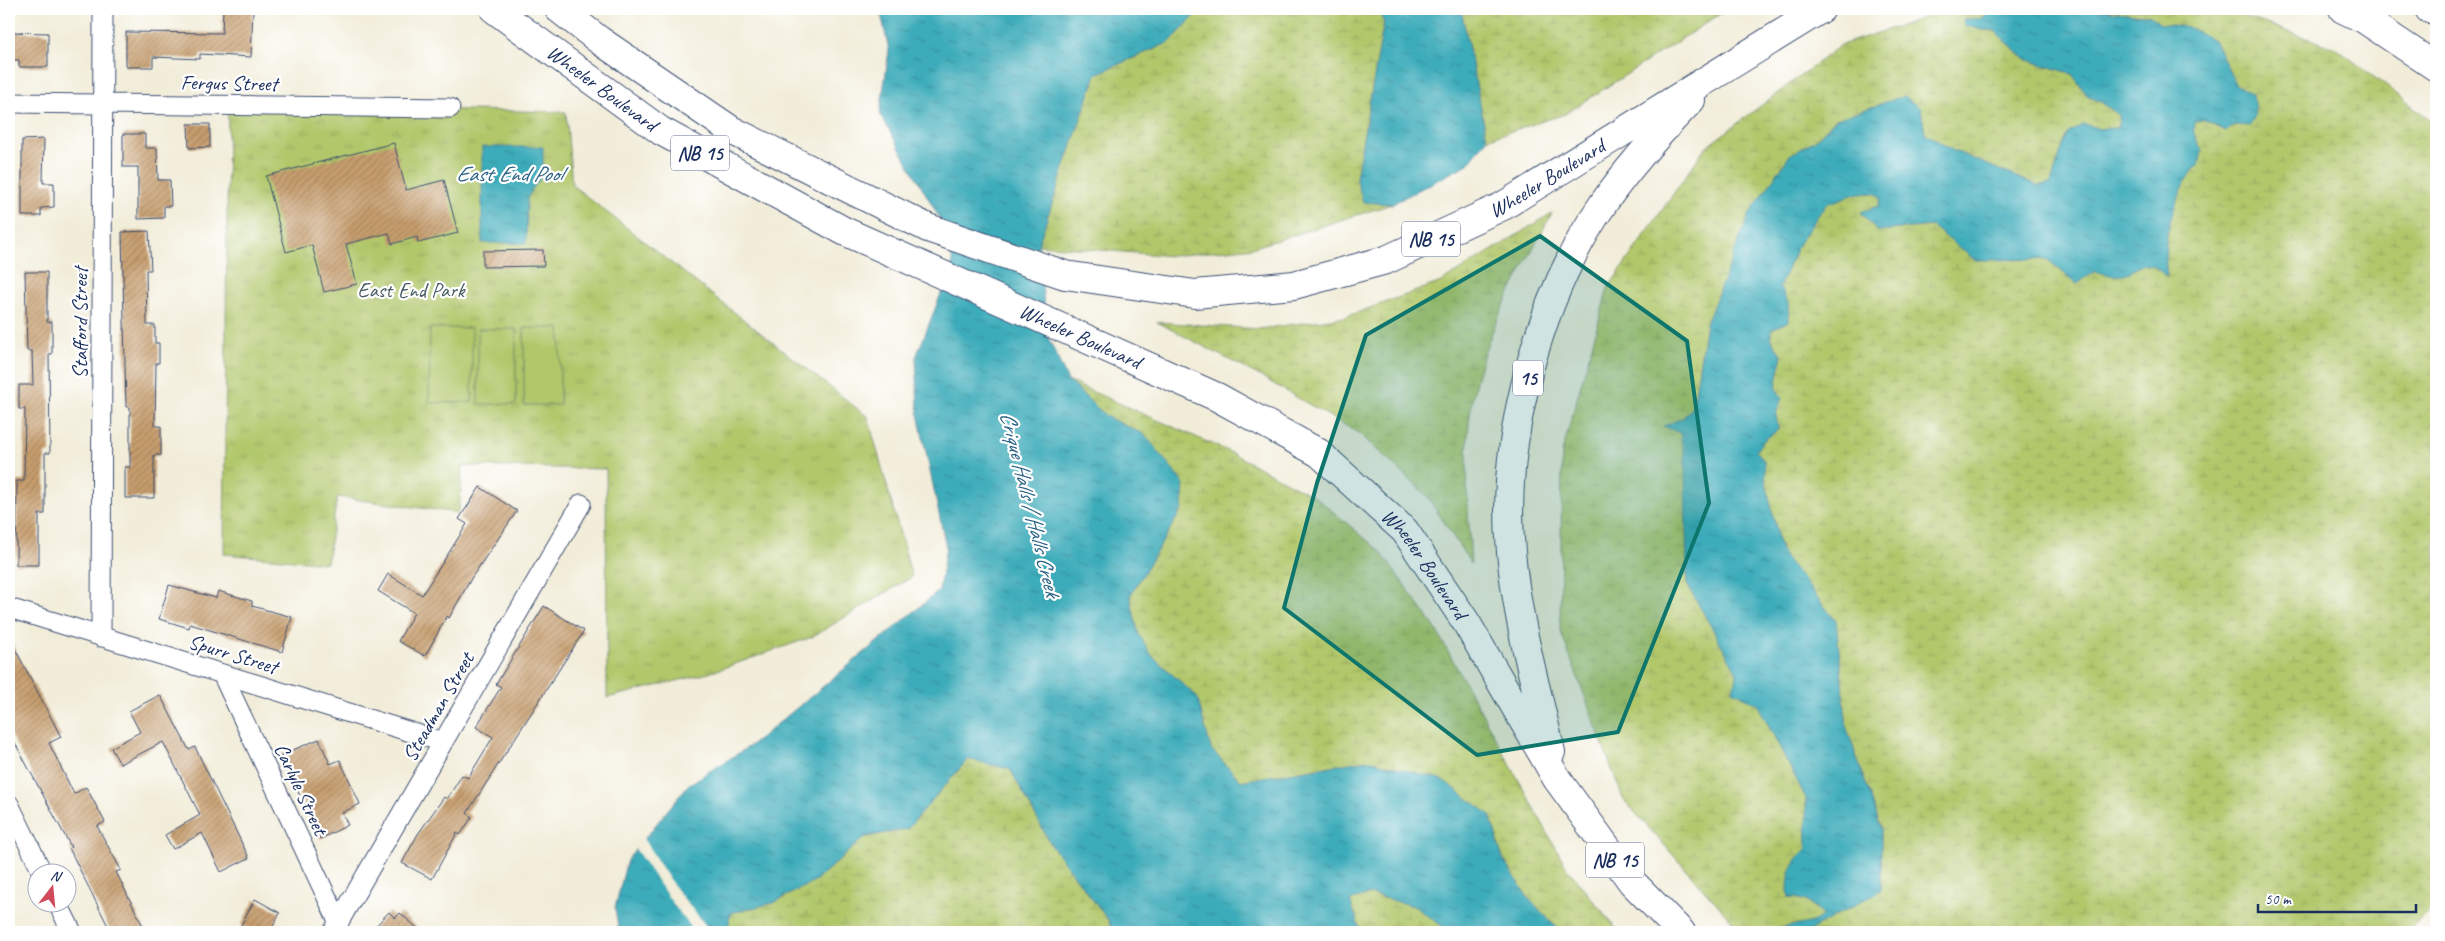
<svg xmlns="http://www.w3.org/2000/svg" width="2445" height="941" viewBox="0 0 2445 941" font-family="Caveat,sans-serif">
	<style>
		.grass { fill: url(#grass-tufts); stroke: #667b64 }
		.wetland { fill: url(#wetland-marsh); stroke: #667b64 }
		.pitch { fill: #b1c76b; stroke: #667b64 }
		.water { fill: url(#water-ripples); stroke: #2c6e8c }
		.pier { fill: #f2edd9 }
		.building { fill: url(#building-hatch) }
		.lines { fill: none; stroke-linecap: round; stroke-linejoin: round }
		.street-casing { stroke: #3b4c70; stroke-width: 21 }
		.highway-casing { stroke: #3b4c70; stroke-width: 30 }
		.street { stroke: #fff; stroke-width: 19 }
		.highway { stroke: #fff; stroke-width: 28 }
		.marked { fill: #0f766e; fill-opacity: 0.2; stroke: #0f766e; stroke-width: 4; stroke-linejoin: round }
		.labels { text-anchor: middle; dominant-baseline: central; stroke-width: 4.5; stroke-linejoin: round; paint-order: stroke }
		.shield { fill: #fff; stroke: #5f6d8e; stroke-width: 1 }
		.shield-label { font-size: 20px; font-weight: bold; fill: #1b2f5e }
		.street-label { font-size: 21px; fill: #1b2f5e; stroke: #fff }
		.park-label { font-size: 21px; fill: #485d62; stroke: #fff }
		.water-label { font-size: 22px; font-style: italic; fill: #296183; stroke: #fff }
	</style>
	<defs>
		<pattern id="grass-tufts" width="24" height="20" patternUnits="userSpaceOnUse" patternTransform="scale(1.25)"><rect width="24" height="20" fill="#b1c76b"/><path d="M3 7l-1-3M5 7V3M7 7l1-3M15 17l-1-3M17 17v-4M19 17l1-3" fill="none" stroke="#98ab5f"/></pattern>
		<pattern id="wetland-marsh" width="20" height="14" patternUnits="userSpaceOnUse" patternTransform="scale(1.25)"><rect width="20" height="14" fill="#b1c76b"/><path d="M1 5h8M5 5V1M11 12h8M15 12V8" fill="none" stroke="#98ab5f"/></pattern>
		<pattern id="water-ripples" width="26" height="14" patternUnits="userSpaceOnUse" patternTransform="scale(1.25)"><rect width="26" height="14" fill="#3dacba"/><path d="M2 4q2-2 4 0t4 0M15 11q2-2 4 0t4 0" fill="none" stroke="#328c9a"/></pattern>
		<pattern id="building-hatch" width="6" height="6" patternUnits="userSpaceOnUse" patternTransform="scale(1.25)"><rect width="6" height="6" fill="#c79e6d"/><path d="M-1 1l2-2M0 6l6-6M5 7l2-2" fill="none" stroke="#a1815d"/></pattern>
	</defs>
	<rect width="100%" height="100%" fill="#fff"/>
	<filter id="ink" filterUnits="userSpaceOnUse"><feTurbulence type="fractalNoise" baseFrequency=".02" numOctaves="2"/><feDisplacementMap in="SourceGraphic" scale="10" xChannelSelector="R" yChannelSelector="G"/><feConvolveMatrix kernelMatrix="1 2 1 2 8 2 1 2 1" color-interpolation-filters="sRGB"/></filter>
	<filter id="wash" filterUnits="userSpaceOnUse"><feTurbulence type="fractalNoise" baseFrequency=".0096" numOctaves="4" result="noise"/><feDisplacementMap in="SourceGraphic" scale="20" xChannelSelector="R" yChannelSelector="G"/><feGaussianBlur stdDeviation="1.12" result="paint"/><feColorMatrix in="noise" values="0 0 0 0 0 0 0 0 0 0 0 0 0 0 0 0 0 1.4 0 .05"/><feComposite in="paint" operator="in"/></filter>
	<g filter="url(#wash)">
		<rect width="100%" height="100%" fill="#f2edd9"/>
		<path class="grass" d="M228 105 566 112 572 185 868 417 912 577 812 637 709 673 607 698 606 469 463 466 459 513 337 497 327 563 224 554Z"/>
		<path class="wetland" d="M1201 9H1377L1384 22 1356 178 1364 202 1392 204 1255 247 1173 256 1038 245 1096 74 1170 42Z
			M1461 9H1728L1565 114 1487 139Z
			M1951 9H1996L1980 19H1963L1982 30H1994L2025 59 2072 74 2087 95 2101 102 2120 116 2117 128 2100 129 2084 124 2067 134 2051 183 2038 186 1952 150 1925 133 1921 109 1835 119 1817 139 1790 155 1706 324 1693 406 1683 418 1664 426 1680 433 1685 457 1687 584 1737 672 1733 690 1758 705 1806 798 1807 848C1792 863 1786 877 1789 898 1805 897 1814 906 1823 917 1799 930 1769 932 1742 932L1623 799 1560 630 1562 452 1608 288 1705 148 1841 45Z
			M2093 9H2223L2336 48 2436 124V904L2408 932H1806L1881 890V828L1847 729 1836 621 1781 552 1766 483 1764 461 1756 450 1764 440 1778 430 1776 414 1781 398 1776 388 1782 355 1770 338 1772 329 1788 302 1779 287 1799 243 1826 204 1858 193H1874L1881 197 1878 206 1862 212 1877 231 1933 226 1975 260 2047 259 2077 284 2095 271 2128 273 2143 264 2153 266 2167 276C2160 229 2179 190 2202 150 2197 141 2190 131 2195 121L2203 120 2225 131 2235 84 2215 41 2188 27 2160 24 2150 16Z
			M1552 213C1523 269 1489 324 1475 386 1462 444 1468 505 1471 564L1427 496 1360 434 1260 376 1157 322 1259 329 1345 317 1441 282Z
			M1068 381 1226 450 1317 498 1380 551 1434 626 1567 868 1619 932H1561L1528 898 1502 856 1490 815 1368 760 1241 781 1211 749 1197 697 1151 655 1138 633 1130 596 1182 509 1145 435 1107 417Z
			M968 759 1010 769 1052 846 1109 921 1112 932H728L729 913 773 903 816 880 865 837 907 829Z
			M1370 894 1414 906 1451 932H1361L1350 901Z"/>
		<path class="pitch" d="M430 328H472V402L429 403Z
			M524 328H560V405H524Z
			M478 329H516V404H478Z"/>
		<path class="water" d="M880 9H1201L1170 42 1096 74 1038 245 1047 335 1068 381 1107 417 1145 435 1184 484 1182 509 1130 596 1138 633 1151 655 1197 697 1211 749 1241 781 1368 760 1443 780 1490 815 1502 857 1528 898 1561 932H1451L1414 906 1370 894 1350 901 1361 932H1112L1109 921 1052 846 1010 769 968 759 907 829 865 837 816 880 773 903 730 913 728 932H619L615 908 627 860 688 785 753 744 939 591 946 547 918 414 916 357 953 263 943 224 880 114 889 50Z
			M1377 9H1461L1487 139 1468 164 1392 204 1363 202 1356 178 1384 22Z
			M1996 9H2093L2150 16 2160 24 2188 27 2215 41 2235 84 2253 95 2255 115 2250 126 2237 125 2225 131 2203 120 2195 121C2190 131 2197 141 2202 150L2199 166C2188 172 2186 181 2181 192 2168 222 2162 243 2167 276L2153 266 2143 264C2123 276 2118 279 2095 271L2077 284 2047 259 1975 260 1932 226 1877 231 1861 212 1878 206 1881 197 1874 193H1858L1826 204 1799 243 1779 287 1788 302 1789 321 1772 329 1770 338 1782 355 1776 388 1782 398 1776 414 1778 430 1764 440 1756 450 1764 461 1766 483 1781 552 1836 621 1847 729 1881 828V890L1807 932H1770C1787 924 1806 927 1823 917 1815 905 1804 897 1789 898 1786 876 1791 864 1807 848L1806 798 1758 705 1733 690 1737 672 1687 584 1685 457 1680 433 1663 426 1683 418 1693 406 1706 324 1750 213 1790 155 1817 139 1836 119 1904 96 1921 109 1925 133 1952 150 2038 186 2051 183 2067 134 2084 124 2100 129 2117 128 2120 116 2101 102 2087 95 2072 74 2025 59 1994 30H1982L1965 25 1963 19H1980Z
			M482 147H543V168L540 179 532 189 527 199 526 243H482Z"/>
		<path class="pier" d="M642 837 675 888 711 932H695L676 908 634 847Z"/>
		<g id="blocks">
			<path class="building" d="M223 9H253L251 57 200 54V59L153 57V67H126V32L222 33Z
				M9 32 48 33V67H19V60H9Z
				M188 124H210V147L189 148Z
				M123 134H145V148H157L158 180H170L171 206H164V218L138 219V167H123Z
				M44 139 43 183H54V207L41 208V216H22V140Z
				M394 143 406 190 444 180 458 233 418 243 417 237 392 244 389 233 346 244 357 284 324 292 312 245 286 252 266 176Z
				M149 231 151 270H146L147 325H155V343H159V363H156L155 426H161V455H154V498H125V467H130V407H126L122 232Z
				M543 250 544 266 483 267V251Z
				M25 272H47V322H52V354H49L50 453H45V514H39V565H16L17 481H24L25 409H19V385H33L32 351H27Z
				M480 487 517 511 472 577 449 618 447 616 425 656 398 641 414 613 378 591 388 574 422 595 467 524 459 519Z
				M169 585 216 598 218 591 252 601V606L292 617 282 652 190 624 189 628 159 619Z
				M544 606 584 631 467 813 472 817 460 835 457 833 432 879 402 863 418 834 444 797 447 799 462 775 468 778 493 737 476 727 501 687 496 684Z
				M9 637 61 737 49 743 74 794 86 787 105 822 97 826 121 870 116 872 146 932H111L69 848 71 847 9 732Z
				M160 695 189 750 195 747 249 858 221 872 202 833 173 849 165 835 200 815 163 742 120 764 111 748 140 732 129 711Z
				M319 739 330 764 340 760 360 804 342 813 348 825 320 839 281 755Z
				M255 899 280 913 270 932H254L241 925Z
				M389 912 395 918 400 913 422 932H370Z"/>
		</g>
	</g>
	<g filter="url(#ink)">
		<use href="#blocks" fill-opacity="0" stroke="#3b4c70" stroke-width="1"/>
		<g class="lines">
			<defs>
				<path id="street" d="M9 103 450 108
					M9 608 443 742
					M101 637 103 9
					M222 674 339 923
					M9 804 43 874
					M58 904 72 932
					M333 932 581 504"/>
				<g id="highway">
					<path id="s1" d="M494 9 661 131 844 231 1217 397 1319 453 1405 531 1466 622 1557 779 1632 882 1681 932"/>
					<path id="s2" d="M559 9 599 40 731 130 928 228 1065 275 1195 294 1294 285 1386 260 1503 206 1821 9"/>
					<path d="M2343 9 2364 19 2436 67"/>
					<path d="M2429 9 2436 10"/>
					<path d="M1551 752C1536 686 1517 621 1511 552 1500 439 1539 297 1603 204 1629 166 1659 133 1691 100"/>
				</g>
			</defs>
			<use href="#street" class="street-casing"/>
			<use href="#highway" class="highway-casing"/>
			<use href="#street" class="street"/>
			<use href="#highway" class="highway"/>
		</g>
	</g>
	<path class="marked" d="M1540 236 1687 341 1709 503 1618 732 1477 755 1284 608 1317 483 1366 335Z"/>
	<g class="labels">
		<g class="shield">
			<rect x="671" y="135.5" width="58" height="35" rx="4"/>
			<rect x="1402" y="221.5" width="58" height="35" rx="4"/>
			<rect x="1513" y="360.5" width="30" height="35" rx="4"/>
			<rect x="1586" y="842.5" width="58" height="35" rx="4"/>
		</g>
		<g class="shield-label">
			<text x="700" y="153">NB 15</text>
			<text x="1431" y="239">NB 15</text>
			<text x="1528" y="378">15</text>
			<text x="1615" y="860">NB 15</text>
		</g>
		<g class="street-label">
			<text transform="translate(229 83) rotate(1)">Fergus Street</text>
			<text stroke="none"><textPath href="#s1" startOffset="134">Wheeler Boulevard</textPath></text>
			<text stroke="none"><textPath href="#s2" startOffset="1082">Wheeler Boulevard</textPath></text>
			<text transform="translate(80 323) rotate(-90)">Stafford Street</text>
			<text stroke="none"><textPath href="#s1" startOffset="674">Wheeler Boulevard</textPath></text>
			<text stroke="none"><textPath href="#s1" startOffset="1094">Wheeler Boulevard</textPath></text>
			<text transform="translate(233 654) rotate(17)">Spurr Street</text>
			<text transform="translate(438 707) rotate(-60)">Steadman Street</text>
			<text transform="translate(301 789) rotate(65)">Carlyle Street</text>
		</g>
		<g class="park-label">
			<text x="411" y="290">East End Park</text>
		</g>
		<g class="water-label">
			<text x="509" y="174">East End Pool</text>
			<text transform="translate(1030 504) rotate(76)">Crique Halls / Halls Creek</text>
		</g>
	</g>
	<rect width="2445" height="941" fill="none" stroke="#fff" stroke-width="30"/>
	<g transform="translate(52 888) rotate(16)"><circle r="24" fill="#ffffff" stroke="#a4acbf"/>
	<path d="M0-4L9 19L0 12L-9 19Z" fill="#d1495b"/>
	<text y="-8" font-size="14" font-weight="bold" text-anchor="middle" fill="#1b2f5e">N</text>
	</g>
	<path d="M2258 904v8h158v-8" fill="none" stroke="#1b2f5e" stroke-width="2.5"/>
	<text x="2265" y="904" font-size="15" fill="#1b2f5e" stroke="#ffffff" stroke-width="4" paint-order="stroke">50 m</text>
</svg>
